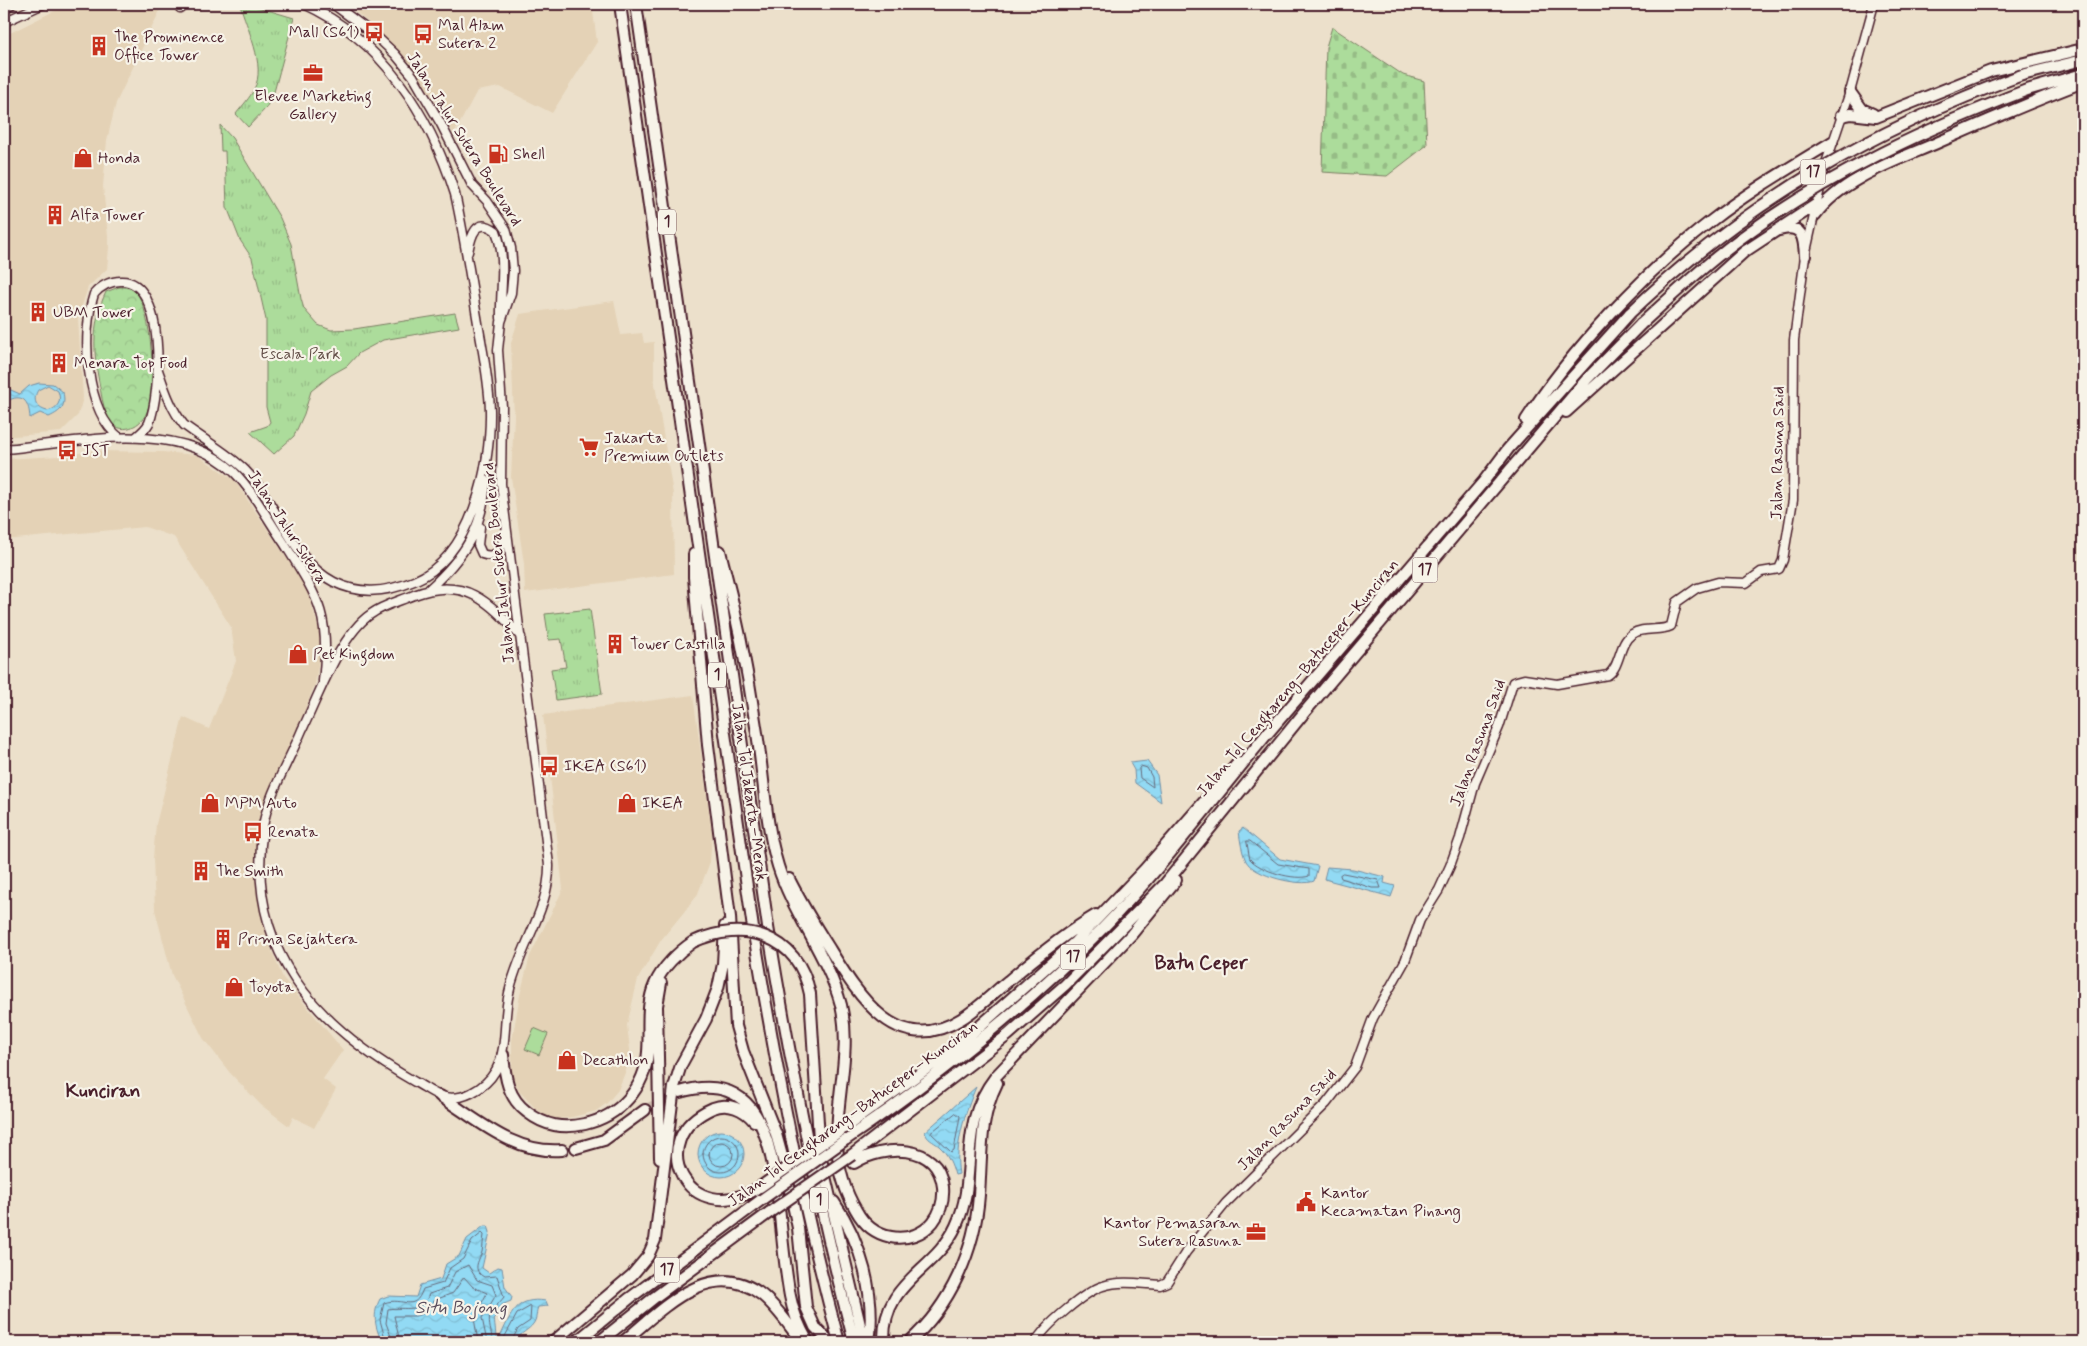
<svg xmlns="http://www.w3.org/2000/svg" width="2087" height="1346" viewBox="0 0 2087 1346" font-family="Mynerve,sans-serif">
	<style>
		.built { fill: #e4d2b6 }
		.forest { fill: url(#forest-crowns); stroke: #7b7e63 }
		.cemetery { fill: url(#cemetery-stones); stroke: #7b7e63 }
		.park { fill: url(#park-tufts); stroke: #7b7e63 }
		.garden { fill: #acdc9b; stroke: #7b7e63 }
		.water { fill: url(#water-waves); stroke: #758fa4; fill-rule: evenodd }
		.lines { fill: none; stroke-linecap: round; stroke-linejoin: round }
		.shore { stroke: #676a7b; stroke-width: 1 }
		.motorway-tunnel { stroke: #ccb9ab; stroke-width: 10; stroke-dasharray: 10 5; stroke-linecap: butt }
		.secondary-casing { stroke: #4a1f2b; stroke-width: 11 }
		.motorway-casing { stroke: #4a1f2b; stroke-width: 14 }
		.secondary { stroke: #f7f3e8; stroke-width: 8 }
		.motorway { stroke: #f7f3e8; stroke-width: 10 }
		.motorway-bridge-casing { stroke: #4a1f2b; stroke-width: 14; stroke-linecap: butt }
		.motorway-bridge { stroke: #f7f3e8; stroke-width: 10 }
		.labels { text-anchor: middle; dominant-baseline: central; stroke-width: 4.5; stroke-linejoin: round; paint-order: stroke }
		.shield { fill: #f7f3e8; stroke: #7e5f64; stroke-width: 1 }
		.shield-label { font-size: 15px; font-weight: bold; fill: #4a1f2b }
		.poi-label { font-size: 16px; fill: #4a1f2b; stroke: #f7f3e8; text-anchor: start }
		.street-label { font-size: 16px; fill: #4a1f2b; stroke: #f7f3e8 }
		.park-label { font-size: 16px; fill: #624e47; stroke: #f7f3e8 }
		.water-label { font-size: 18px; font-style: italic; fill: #5c4e5d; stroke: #f7f3e8 }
		.quarter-label { font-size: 19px; font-weight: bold; fill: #4a1f2b; stroke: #f7f3e8 }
	</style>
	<defs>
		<pattern id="forest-crowns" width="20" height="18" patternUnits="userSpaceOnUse" patternTransform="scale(1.25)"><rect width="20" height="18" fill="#acdc9b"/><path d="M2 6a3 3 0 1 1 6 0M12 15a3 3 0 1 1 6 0" fill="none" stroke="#96bc86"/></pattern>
		<pattern id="cemetery-stones" width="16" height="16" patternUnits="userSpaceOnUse" patternTransform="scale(1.25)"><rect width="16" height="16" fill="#acdc9b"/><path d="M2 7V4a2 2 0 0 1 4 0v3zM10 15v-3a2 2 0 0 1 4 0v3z" fill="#96bc86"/></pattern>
		<pattern id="park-tufts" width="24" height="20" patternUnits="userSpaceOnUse" patternTransform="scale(1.25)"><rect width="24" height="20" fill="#acdc9b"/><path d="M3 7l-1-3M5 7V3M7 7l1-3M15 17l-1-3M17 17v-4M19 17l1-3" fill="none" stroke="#96bc86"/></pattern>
		<pattern id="water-waves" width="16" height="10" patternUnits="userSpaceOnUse" patternTransform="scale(1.25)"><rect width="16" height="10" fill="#92daf4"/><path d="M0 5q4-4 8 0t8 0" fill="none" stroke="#7fbbd1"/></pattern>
	</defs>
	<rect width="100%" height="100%" fill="#ece0cb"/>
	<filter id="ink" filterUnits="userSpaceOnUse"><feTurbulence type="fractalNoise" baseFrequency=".02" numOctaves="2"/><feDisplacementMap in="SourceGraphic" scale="10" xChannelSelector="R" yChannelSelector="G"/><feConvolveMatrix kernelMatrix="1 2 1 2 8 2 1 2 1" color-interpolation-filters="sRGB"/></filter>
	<g filter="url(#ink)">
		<path class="built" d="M82 4H163L116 103 107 140 103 186 109 247 107 269 88 287 78 318 83 398 78 415 61 432 4 437V36L54 11Z
			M347 4H592L597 42 552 113 500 87 477 91 454 134 435 99 377 30Z
			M614 301 621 335 642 333 644 343 654 342V378L673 494 674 574 525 593 524 564 511 477 514 417 511 343 520 314Z
			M94 451 162 452 197 455 234 480 307 588 322 641 315 684 261 821 255 871 266 937 283 978 343 1050 323 1079 336 1089 314 1128 293 1117 289 1126 261 1105 230 1073 203 1038 172 975 155 910 153 858 156 824 183 717 209 729 236 661 231 627 174 537 145 527 4 540V459L59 456Z
			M693 695 712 833 710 862 697 896 661 940 638 979 627 1025 631 1058 618 1090 607 1103 596 1111 568 1118 551 1119 537 1110 519 1091 512 1074V1040L520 995 530 956 563 889 543 715Z
			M1811 1336 1830 1337 1829 1342H1811Z"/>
		<path class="forest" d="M119 287C125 287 131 287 136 292 152 311 157 389 147 412 140 429 116 437 107 416 103 406 101 393 99 382 93 351 92 321 106 292Z"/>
		<path class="cemetery" d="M1332 27 1403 75 1424 81 1427 145 1387 176 1322 172 1326 47Z"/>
		<path class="park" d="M240 4H247L294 18 274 92 266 108 248 127 236 114C242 106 250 98 254 89 267 66 246 27 240 4Z
			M220 125 232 138 280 218 291 244 301 299 304 309 318 325 331 330 354 329 455 313 459 327 383 340 359 353 347 366 331 375 311 391 304 414 294 436 274 454 250 432 267 426 270 422 266 407V320L252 258 240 240 227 207 225 151H221Z
			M590 609 602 694 556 700 551 669 566 667 561 639 549 640 545 614Z"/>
		<path class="garden" d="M534 1028 548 1034 539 1055 525 1049Z"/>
		<path class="water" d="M39 383 53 384 63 392C66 406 62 411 49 417L40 413 30 418C29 404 25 393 9 400L4 396V387L20 394 29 386ZM48 385 58 391C62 401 58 409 47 411 36 408 32 400 38 390Z
			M1147 761 1157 775 1161 802 1135 783 1134 770 1130 763Z
			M1243 828 1280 859 1318 866 1314 881C1301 887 1254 876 1246 861 1242 853 1240 840 1239 831Z
			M1327 867 1353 869 1385 877 1384 883 1395 886 1391 897 1324 879Z
			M976 1087C965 1113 954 1146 959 1174L955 1175C952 1164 948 1154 939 1146 933 1141 927 1140 925 1132Z
			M698 1154a23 23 0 1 1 46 0a23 23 0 1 1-46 0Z
			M484 1226H488L490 1232 482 1268 489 1273 498 1267 502 1268 505 1287 512 1297 511 1301C489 1309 495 1320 496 1337H500C511 1315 515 1296 546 1301L548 1306 538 1307C536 1313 537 1319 533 1324 529 1330 521 1332 515 1342H382C375 1327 372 1314 380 1299L388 1296 416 1297 420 1285 441 1279 446 1264 459 1256 467 1239Z"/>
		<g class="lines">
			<path class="shore" d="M1141 766 1147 768 1152 777 1153 787 1140 778 1139 769Z
				M1247 841H1250L1278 864 1309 869V876C1295 881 1260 871 1250 859Z
				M1343 873 1378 880 1381 888H1372L1341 878 1340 875Z
				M956 1113 960 1116 954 1150 951 1152 931 1133Z
				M703 1154a18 18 0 1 1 36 0a18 18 0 1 1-36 0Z
				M709 1154a12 12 0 1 1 24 0a12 12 0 1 1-24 0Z
				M386 1342 380 1320 384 1303C404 1296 414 1314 423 1289L443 1283 450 1268 463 1259 472 1241 482 1233 484 1235C483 1241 483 1247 482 1252 478 1262 472 1270 484 1277L497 1276 504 1297C493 1311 486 1312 491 1332 492 1337 491 1339 495 1342
				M393 1342 386 1323 388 1309C404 1306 422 1315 429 1294L447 1288 455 1272 468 1265 477 1280 492 1285 496 1295 482 1318 487 1342
				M400 1342 394 1316H415L425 1313 435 1300 453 1293 464 1277 473 1287 487 1293 474 1318 478 1342
				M502 1342 517 1314 531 1306 530 1321 518 1329 511 1342"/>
			<path class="motorway-tunnel" d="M645 1110 679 1092"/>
			<defs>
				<path id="secondary" d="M179 4 180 8
					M333 4 376 36 395 54 413 76 441 124 472 185 487 201 506 229 511 248 513 271 511 293 501 322 498 350 502 407 501 484 549 865C550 909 518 949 509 993 503 1019 508 1047 496 1070 485 1089 460 1104 438 1095 430 1092 423 1086 415 1082 315 1025 245 950 263 827 267 797 290 759 302 730 318 697 340 635 371 614 383 605 400 601 414 595 464 576 489 601 521 637
					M4 8 12 4
					M4 22 43 4
					M468 252C471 236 476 216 496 231 507 260 500 287 501 318
					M158 370C165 390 171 409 184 425 204 440 228 453 245 470 278 503 291 560 334 582 360 595 388 592 414 581 472 557 491 467 490 410 489 379 482 348 477 317 470 276 464 234 455 194 430 115 382 39 304 4
					M120 438C85 411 81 334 94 294 101 286 110 281 121 281 167 280 161 395 149 423 146 429 141 433 136 437
					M4 449C76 443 176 417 234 472 254 492 268 520 284 543 318 598 331 614 323 681
					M480 527 478 545 482 554C499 560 502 547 505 532
					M429 589C464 557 483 529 486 480
					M1036 1342C1044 1326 1086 1291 1103 1286 1121 1280 1142 1284 1160 1285L1167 1282 1186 1252 1226 1203 1326 1104 1355 1067 1373 1018 1405 961 1420 920 1439 890 1450 866 1460 838 1475 783 1499 727 1513 682 1524 679 1557 684 1608 675C1621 666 1618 644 1632 634 1644 626 1659 632 1671 626L1677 602 1697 588 1718 582 1746 583 1761 572 1779 569 1783 560 1793 500 1794 340 1805 256 1825 166 1850 92 1874 4"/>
				<path id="motorway" d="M620 4 753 928C776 1067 802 1206 839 1342
					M636 4 768 927C791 1067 818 1205 854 1342
					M2022 75 2083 60
					M2027 90 2083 74
					M1850 92 1862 109 1873 114
					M1841 116 1851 114 1876 117 1991 71 2083 49
					M1815 215C1842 178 1898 160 1939 142 1986 121 2034 101 2083 82
					M1779 230C1802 223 1804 237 1805 256
					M1566 412 1744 252 1817 204
					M1526 420C1571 350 1645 272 1711 221 1748 192 1791 167 1832 142
					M720 551C736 611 748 671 757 733 764 777 765 823 778 866 793 914 828 956 841 1005 857 1074 814 1139 856 1210 864 1225 875 1234 891 1237 907 1240 923 1234 933 1222 941 1212 944 1200 943 1187 938 1142 883 1145 854 1163
					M694 554V577L708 745 730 917 736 1026 743 1051 776 1134 785 1167 798 1228 806 1307 815 1327 830 1342
					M789 879C801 903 815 926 829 948 858 995 896 1059 961 1019 978 1009 992 994 1008 981 1036 957 1064 934 1096 915
					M810 994 820 1155 864 1342
					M503 1055C505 1077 508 1098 527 1112 545 1126 563 1129 585 1124 620 1116 645 1088 648 1052 650 1029 645 1006 655 984 662 968 678 952 693 942
					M680 1092C759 1070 770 1140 778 1198 782 1231 784 1264 790 1296 793 1313 800 1328 808 1342
					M440 1096C478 1120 514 1154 562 1150
					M754 1121C744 1109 728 1102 713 1108 641 1139 688 1232 760 1187
					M847 1126 954 1049 1075 942 1144 870 1238 763
					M845 1140C938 1077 1024 1008 1103 928 1162 868 1212 800 1267 734 1339 649 1412 566 1484 481L1508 449 1630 313
					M576 1148 604 1140 645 1110
					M852 1155 1008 1035 1065 985 1165 884 1303 714 1587 379 1641 324
					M660 1158 657 1006 661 983
					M834 1202C861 1241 876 1295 869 1342
					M553 1342 632 1275 648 1256 655 1240 674 1087 681 1065 706 1019 718 988 723 964 725 926
					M576 1342 630 1298 761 1200
					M599 1342 655 1297 770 1212
					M623 1342C660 1311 711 1255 762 1295 778 1308 789 1326 802 1342
					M884 1342C882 1281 935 1272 956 1226 980 1174 955 1129 996 1076L1131 935 1176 880
					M909 1342C951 1305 975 1250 979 1195 982 1155 979 1119 997 1083"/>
			</defs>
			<use href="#secondary" class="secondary-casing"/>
			<use href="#motorway" class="motorway-casing"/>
			<use href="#secondary" class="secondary"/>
			<use href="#motorway" class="motorway"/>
			<defs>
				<path id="motorway-bridge" d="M1630 313C1746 202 1873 129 2022 75
					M1641 324C1676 292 1710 260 1748 233 1834 171 1928 128 2027 90
					M693 942C743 919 798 934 810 994
					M760 1187 847 1126
					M761 1200 845 1140
					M770 1212 852 1155"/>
			</defs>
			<use href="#motorway-bridge" class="motorway-bridge-casing"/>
			<use href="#motorway-bridge" class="motorway-bridge"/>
		</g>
	</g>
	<defs>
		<symbol id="bus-bare" viewBox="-9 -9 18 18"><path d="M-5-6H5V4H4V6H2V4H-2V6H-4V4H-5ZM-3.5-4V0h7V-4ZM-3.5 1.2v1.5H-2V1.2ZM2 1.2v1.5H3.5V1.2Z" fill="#c8321e" stroke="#f7f3e8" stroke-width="2.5" paint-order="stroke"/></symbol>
		<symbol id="building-bare" viewBox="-9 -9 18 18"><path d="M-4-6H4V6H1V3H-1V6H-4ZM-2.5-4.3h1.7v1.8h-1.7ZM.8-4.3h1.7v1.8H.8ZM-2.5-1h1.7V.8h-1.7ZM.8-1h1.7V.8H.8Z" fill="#c8321e" stroke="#f7f3e8" stroke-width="2.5" paint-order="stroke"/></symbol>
		<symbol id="office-bare" viewBox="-9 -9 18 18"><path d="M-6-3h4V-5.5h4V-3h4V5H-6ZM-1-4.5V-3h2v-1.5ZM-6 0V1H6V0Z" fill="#c8321e" stroke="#f7f3e8" stroke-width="2.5" paint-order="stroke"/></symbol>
		<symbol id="fuel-bare" viewBox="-9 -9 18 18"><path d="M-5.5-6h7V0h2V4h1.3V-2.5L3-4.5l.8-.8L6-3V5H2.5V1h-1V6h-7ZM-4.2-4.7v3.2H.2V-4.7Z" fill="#c8321e" stroke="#f7f3e8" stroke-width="2.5" paint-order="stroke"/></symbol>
		<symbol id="shop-bare" viewBox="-9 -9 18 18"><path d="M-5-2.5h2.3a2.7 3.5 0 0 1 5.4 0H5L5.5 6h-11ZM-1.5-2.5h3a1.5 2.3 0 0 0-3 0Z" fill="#c8321e" stroke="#f7f3e8" stroke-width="2.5" paint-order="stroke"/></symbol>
		<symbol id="supermarket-bare" viewBox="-9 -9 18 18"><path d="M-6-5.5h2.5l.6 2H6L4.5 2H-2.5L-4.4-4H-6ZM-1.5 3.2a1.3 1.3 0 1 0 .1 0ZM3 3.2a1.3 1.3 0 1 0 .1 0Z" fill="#c8321e" stroke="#f7f3e8" stroke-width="2.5" paint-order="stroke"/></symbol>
		<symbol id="civic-bare" viewBox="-9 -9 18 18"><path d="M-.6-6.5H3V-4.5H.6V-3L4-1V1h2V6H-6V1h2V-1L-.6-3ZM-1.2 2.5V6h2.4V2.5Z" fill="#c8321e" stroke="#f7f3e8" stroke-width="2.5" paint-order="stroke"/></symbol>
	</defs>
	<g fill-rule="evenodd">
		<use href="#bus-bare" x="360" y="18" width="28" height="28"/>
		<use href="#bus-bare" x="409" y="20" width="28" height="28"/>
		<use href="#building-bare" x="85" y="32" width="28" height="28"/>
		<use href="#office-bare" x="299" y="59" width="28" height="28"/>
		<use href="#fuel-bare" x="484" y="140" width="28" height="28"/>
		<use href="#shop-bare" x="69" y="144" width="28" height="28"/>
		<use href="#building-bare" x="41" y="201" width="28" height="28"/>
		<use href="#building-bare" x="24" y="298" width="28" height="28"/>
		<use href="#building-bare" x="45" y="349" width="28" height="28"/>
		<use href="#supermarket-bare" x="575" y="433" width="28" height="28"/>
		<use href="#bus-bare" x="53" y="436" width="28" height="28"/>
		<use href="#building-bare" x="601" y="630" width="28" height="28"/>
		<use href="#shop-bare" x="284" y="640" width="28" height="28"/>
		<use href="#bus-bare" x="535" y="752" width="28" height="28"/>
		<use href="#shop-bare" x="196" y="789" width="28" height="28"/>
		<use href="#shop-bare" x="613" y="789" width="28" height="28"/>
		<use href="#bus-bare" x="239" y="818" width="28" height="28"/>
		<use href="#building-bare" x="187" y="857" width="28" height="28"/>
		<use href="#building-bare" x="209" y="925" width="28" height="28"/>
		<use href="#shop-bare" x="220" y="973" width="28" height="28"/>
		<use href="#shop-bare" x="553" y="1046" width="28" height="28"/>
		<use href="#civic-bare" x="1292" y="1188" width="28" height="28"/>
		<use href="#office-bare" x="1242" y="1218" width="28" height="28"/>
	</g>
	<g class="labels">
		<g class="shield">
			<rect x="1800.5" y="159.5" width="25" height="25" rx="4"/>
			<rect x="658" y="209.5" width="18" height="25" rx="4"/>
			<rect x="1412.5" y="557.5" width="25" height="25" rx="4"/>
			<rect x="708" y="662.5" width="18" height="25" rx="4"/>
			<rect x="1060.5" y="944.5" width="25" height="25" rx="4"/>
			<rect x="810" y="1187.5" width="18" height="25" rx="4"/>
			<rect x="654.5" y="1257.5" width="25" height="25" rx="4"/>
		</g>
		<g class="shield-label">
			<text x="1813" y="172">17</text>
			<text x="667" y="222">1</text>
			<text x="1425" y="570">17</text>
			<text x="717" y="675">1</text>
			<text x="1073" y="957">17</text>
			<text x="819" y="1200">1</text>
			<text x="667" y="1270">17</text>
		</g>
		<g class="poi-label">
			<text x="438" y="25">Mal Alam<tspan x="438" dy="18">Sutera 2</tspan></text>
			<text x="359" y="32" text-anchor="end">Mall (S61)</text>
			<text x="114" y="37">The Prominence<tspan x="114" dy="18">Office Tower</tspan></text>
			<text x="313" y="96" text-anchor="middle">Elevee Marketing<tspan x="313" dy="18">Gallery</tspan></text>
			<text x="513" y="154">Shell</text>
			<text x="98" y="158">Honda</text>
			<text x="70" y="215">Alfa Tower</text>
			<text x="53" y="312">UBM Tower</text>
			<text x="74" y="363">Menara Top Food</text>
			<text x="604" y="438">Jakarta<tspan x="604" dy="18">Premium Outlets</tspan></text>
			<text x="82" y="450">JST</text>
			<text x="630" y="644">Tower Castilla</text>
			<text x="313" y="654">Pet Kingdom</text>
			<text x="564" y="766">IKEA (S61)</text>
			<text x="225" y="803">MPM Auto</text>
			<text x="642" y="803">IKEA</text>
			<text x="268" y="832">Renata</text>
			<text x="216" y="871">The Smith</text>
			<text x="238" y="939">Prima Sejahtera</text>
			<text x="249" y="987">Toyota</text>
			<text x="582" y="1060">Decathlon</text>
			<text x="1321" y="1193">Kantor<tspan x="1321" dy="18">Kecamatan Pinang</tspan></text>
			<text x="1241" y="1223" text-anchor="end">Kantor Pemasaran<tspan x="1241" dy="18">Sutera Rasuna</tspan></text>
		</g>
		<g class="street-label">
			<text transform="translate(464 139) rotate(58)">Jalan Jalur Sutera Boulevard</text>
			<text transform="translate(1778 453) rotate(-89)">Jalan Rasuna Said</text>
			<text transform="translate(287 527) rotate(57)">Jalan Jalur Sutera</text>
			<text transform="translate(499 563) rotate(-96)">Jalan Jalur Sutera Boulevard</text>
			<text transform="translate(1298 678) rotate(-50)">Jalan Tol Cengkareng–Batuceper–Kunciran</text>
			<text transform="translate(1478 743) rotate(-70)">Jalan Rasuna Said</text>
			<text transform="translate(749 792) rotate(82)">Jalan Tol Jakarta–Merak</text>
			<text transform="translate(853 1114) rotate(-36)">Jalan Tol Cengkareng–Batuceper–Kunciran</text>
			<text transform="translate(1287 1120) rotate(-46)">Jalan Rasuna Said</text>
		</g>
		<g class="park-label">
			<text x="300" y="354">Escala Park</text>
		</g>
		<g class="water-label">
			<text x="461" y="1308">Situ Bojong</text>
		</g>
		<g class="quarter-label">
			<text x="1201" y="963">Batu Ceper</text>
			<text x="103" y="1091">Kunciran</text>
		</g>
	</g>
	<rect width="2087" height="1346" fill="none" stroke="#f7f3e8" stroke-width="20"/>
	<rect x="10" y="10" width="2067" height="1326" fill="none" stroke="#4a1f2b" stroke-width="2" filter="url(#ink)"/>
</svg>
